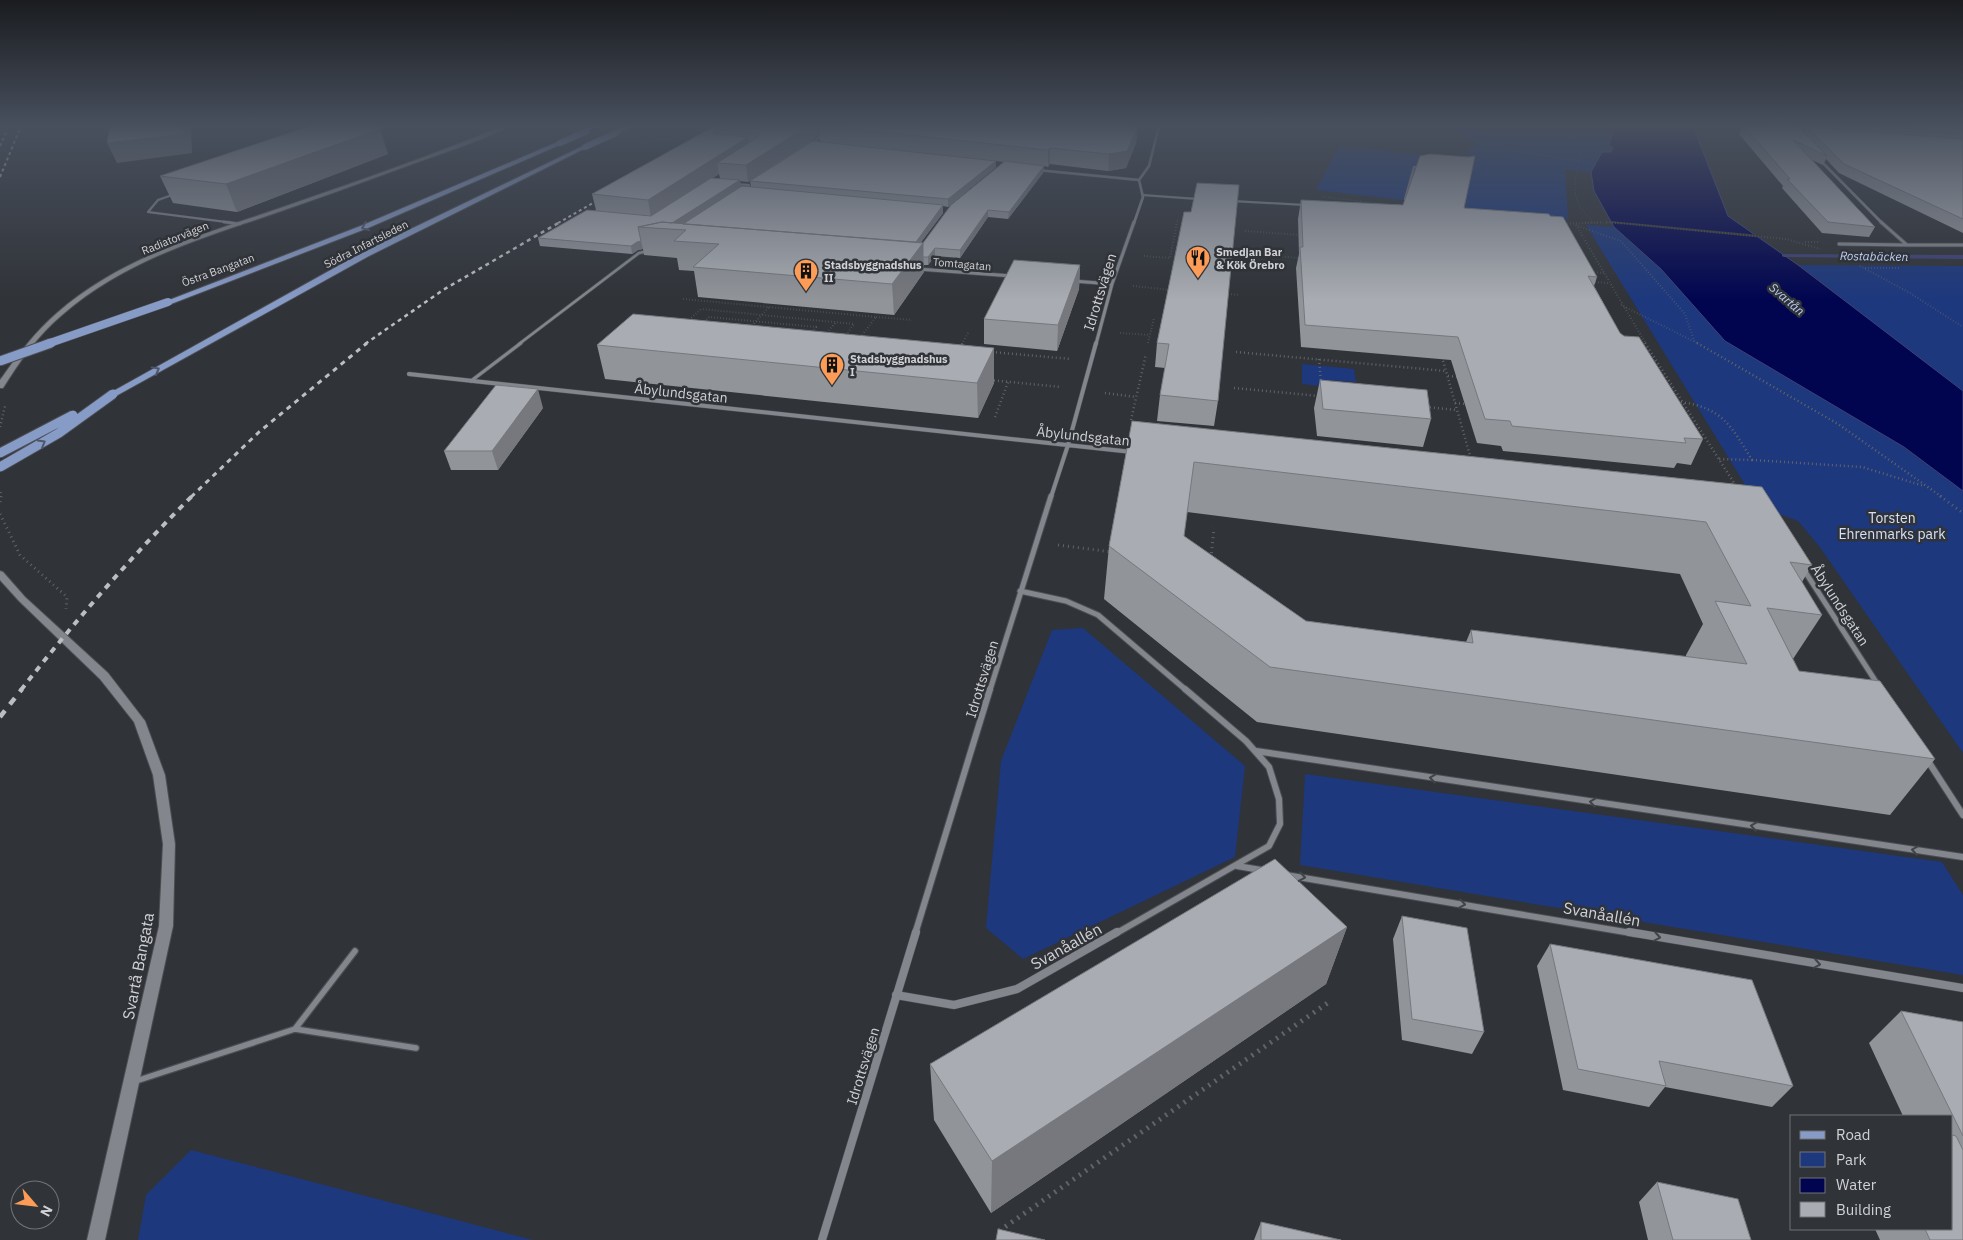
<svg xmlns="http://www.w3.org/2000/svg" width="1963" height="1240" viewBox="0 0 1963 1240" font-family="'IBM Plex Sans',sans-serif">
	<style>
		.green { fill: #1d387d }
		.water { fill: #010550; stroke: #3f4278 }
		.pier { fill: #303338 }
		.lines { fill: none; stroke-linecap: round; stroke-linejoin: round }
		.stream { fill: #3f4278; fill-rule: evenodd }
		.lane-far3-casing { stroke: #4c4e53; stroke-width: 2.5 }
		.lane-far2-casing { stroke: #4c4e53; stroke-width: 4 }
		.lane-far1-casing { stroke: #4c4e53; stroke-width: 4.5 }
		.lane-casing { stroke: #4c4e53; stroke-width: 8 }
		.street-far5-casing { stroke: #4c4e53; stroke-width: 3 }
		.street-far4-casing { stroke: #4c4e53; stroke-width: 4.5 }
		.street-far3-casing { stroke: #4c4e53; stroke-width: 5 }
		.street-far2-casing { stroke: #4c4e53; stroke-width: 7 }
		.street-far1-casing { stroke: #4c4e53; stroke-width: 8 }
		.street-casing { stroke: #4c4e53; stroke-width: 9 }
		.secondary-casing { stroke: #4c4e53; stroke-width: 2 }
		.primary-casing { stroke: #4c4e53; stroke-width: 2 }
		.path-far4 { stroke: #626469; stroke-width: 1; stroke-dasharray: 0.5 2; stroke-linecap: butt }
		.path-far3 { stroke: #626469; stroke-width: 2; stroke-dasharray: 0.5 2.5; stroke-linecap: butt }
		.path-far2 { stroke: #626469; stroke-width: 2.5; stroke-dasharray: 1 3; stroke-linecap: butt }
		.path-far1 { stroke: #626469; stroke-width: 3; stroke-dasharray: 1 4; stroke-linecap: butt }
		.path { stroke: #626469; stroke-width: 5; stroke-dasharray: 2 5.5; stroke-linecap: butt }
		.lane-far3 { stroke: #83868c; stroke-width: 2 }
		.lane-far2 { stroke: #83868c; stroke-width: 2.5 }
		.lane-far1 { stroke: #83868c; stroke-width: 3 }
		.lane { stroke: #83868c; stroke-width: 5.5 }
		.street-far5 { stroke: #83868c; stroke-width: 2.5 }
		.street-far4 { stroke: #83868c; stroke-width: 3 }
		.street-far3 { stroke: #83868c; stroke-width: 4 }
		.street-far2 { stroke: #83868c; stroke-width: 5 }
		.street-far1 { stroke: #83868c; stroke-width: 6 }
		.street { stroke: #83868c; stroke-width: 8 }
		.secondary { fill: #83868c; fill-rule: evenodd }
		.primary { fill: #879bc7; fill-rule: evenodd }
		.rail-far4 { stroke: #bdbec2; stroke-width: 2; stroke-dasharray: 3 3; stroke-linecap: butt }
		.rail-far3 { stroke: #bdbec2; stroke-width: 2.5; stroke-dasharray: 4 4; stroke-linecap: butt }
		.rail-far2 { stroke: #bdbec2; stroke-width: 3; stroke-dasharray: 5 5; stroke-linecap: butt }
		.rail-far1 { stroke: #bdbec2; stroke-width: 4; stroke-dasharray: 6 6; stroke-linecap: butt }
		.rail { stroke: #bdbec2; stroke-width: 4.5; stroke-dasharray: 8 8; stroke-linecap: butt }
		.primary-bridge-far2-casing { stroke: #4c4e53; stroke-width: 7; stroke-linecap: butt }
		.primary-bridge-far1-casing { stroke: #4c4e53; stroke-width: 9; stroke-linecap: butt }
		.primary-bridge-casing { stroke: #4c4e53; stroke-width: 11; stroke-linecap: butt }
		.primary-bridge-far2 { stroke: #879bc7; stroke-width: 6 }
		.primary-bridge-far1 { stroke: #879bc7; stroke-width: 8 }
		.primary-bridge { stroke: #879bc7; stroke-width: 9 }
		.wall { fill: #919499; fill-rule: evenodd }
		.shaded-wall { fill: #76787d }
		.building { fill: #a9acb2; stroke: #76787d; fill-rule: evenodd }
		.oneway { stroke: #4e576a }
		.oneway2 { stroke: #414449 }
		.labels { text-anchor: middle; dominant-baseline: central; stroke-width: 5; stroke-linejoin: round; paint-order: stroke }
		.far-street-label { font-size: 11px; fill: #d1d2d6; stroke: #303338 }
		.far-poi-label { font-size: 11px; font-weight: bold; fill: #d1d2d6; stroke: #303338; text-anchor: start }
		.far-water-label { font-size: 12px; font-style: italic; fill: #bbd0fa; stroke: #303338 }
		.street-label { font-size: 14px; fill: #d1d2d6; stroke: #303338 }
		.park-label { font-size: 14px; fill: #d6e0f6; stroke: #303338 }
		.near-street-label { font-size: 16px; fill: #d1d2d6; stroke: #303338 }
	</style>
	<rect width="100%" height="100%" fill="#303338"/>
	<path class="green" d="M1443 126H1609L1613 131 1610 144 1613 148C1609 158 1597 162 1591 172L1565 169 1568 219 1316 190 1339 146 1467 159 1469 151 1478 143Z
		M1586 225 1614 227 1661 269 1963 491V753L1819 546 1798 521 1758 506Z
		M1798 265 1963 266V391Z
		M1302 364 1354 369 1356 382 1328 380V387L1302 384Z
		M1083 628 1245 766 1235 857 1023 959 986 928 1001 761 1052 630Z
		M1305 774 1942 862 1963 895V975L1300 865Z
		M191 1150 533 1240H138L146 1195Z"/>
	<path class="water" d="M1609 126H1693L1728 216 1798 265 1963 391V491L1904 447 1725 341 1661 269 1614 227 1594 191 1591 172 1602 152H1611L1613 148 1609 145 1613 131Z"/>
	<path class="pier" d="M1611 221 1760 235 1765 238 1612 223Z"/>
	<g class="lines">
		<path class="stream" d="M1782 254 1963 255V259L1784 257 1782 256Z"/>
		<defs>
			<path id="lane-far3" d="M736 184 749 185
				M172 195 158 200 148 212 234 223
				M1142 195 1198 199
				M1405 199 1414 167H1420
				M1232 201 1305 205"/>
			<path id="lane-far2" d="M224 222 240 224
				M519 344 639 253 648 251"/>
			<path id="lane-far1" d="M471 381 521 343"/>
			<path id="lane" d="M295 1029 355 951
				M136 1081 295 1029 416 1048"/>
			<path id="street-far5" d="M811 144 834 126
				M1820 160 1882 223
				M1037 170 1139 180
				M1134 223 1143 197 1139 180 1149 166 1159 126"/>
			<path id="street-far4" d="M1881 222 1907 245H1963
				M1839 244 1907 245
				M918 269 1012 276
				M1073 281 1112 284
				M1096 344 1112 284 1134 222"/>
			<path id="street-far3" d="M409 374 1132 452
				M1051 497 1068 445 1096 343"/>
			<path id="street-far2" d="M1804 570 1878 685
				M1020 591 1066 601 1098 615 1186 690
				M990 690 1051 496"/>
			<path id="street-far1" d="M1256 751 1963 857
				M1928 761 1963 815
				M1237 866 1261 870
				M1286 875 1637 934
				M915 934 990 689
				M1115 934 1269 846 1280 824 1279 799 1269 767 1246 741 1185 689"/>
			<path id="street" d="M1629 932 1963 988
				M896 995 954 1005 1017 989 1117 932
				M822 1240 916 932"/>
			<path id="secondary" d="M503 126H510C481 141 449 151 418 162 366 181 314 200 261 218 191 241 119 265 62 315 38 335 20 361 3 388H0V380L3 376C19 353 36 331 57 313 123 255 209 233 289 205 361 180 433 155 503 126Z
				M0 571 3 572 25 597 108 673 145 721 165 775 175 844 173 926 105 1240H87L159 926 163 844 153 775 134 722 100 679 19 601 0 580Z"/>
			<path id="primary" d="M591 126H598L585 132V130Z
				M624 126H631L618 134 613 133Z
				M560 141 562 144 368 228 171 304 164 302 363 225Z
				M583 146 588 147 369 256 116 396 113 397 108 394 363 252Z"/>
		</defs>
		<use href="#lane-far3" class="lane-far3-casing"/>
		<use href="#lane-far2" class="lane-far2-casing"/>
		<use href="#lane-far1" class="lane-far1-casing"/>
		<use href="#lane" class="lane-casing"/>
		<use href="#street-far5" class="street-far5-casing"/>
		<use href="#street-far4" class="street-far4-casing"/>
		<use href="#street-far3" class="street-far3-casing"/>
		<use href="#street-far2" class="street-far2-casing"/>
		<use href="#street-far1" class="street-far1-casing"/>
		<use href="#street" class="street-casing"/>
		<use href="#secondary" class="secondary-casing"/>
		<use href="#primary" class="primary-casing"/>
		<path class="path-far4" d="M1447 126 1488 147 1580 161
			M1558 126 1582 147C1577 177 1565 197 1592 220
			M642 142 699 137
			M1323 197 1387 204
			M1177 223 1178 218
			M1585 223H1621"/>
		<path class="path-far3" d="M1606 222 1786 239 1820 249
			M1564 224 1601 222
			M1576 225 1646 344
			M1578 226 1621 241 1685 314 1695 343
			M1245 231 1301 235
			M1805 242H1819
			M1243 254 1302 258
			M1144 256 1170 258 1177 222
			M1860 266 1910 293 1963 327
			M1865 268H1901
			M1591 272 1604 273
			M1592 282 1608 283
			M1133 286 1171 290
			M1228 294 1240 295
			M683 299 876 317 859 339
			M1621 305 1699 344
			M876 317 912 320
			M687 322 701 309 854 324 844 338
			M750 328 769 307
			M1120 333 1150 335
			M825 335 836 322
			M1148 343 1154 318
			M784 344 690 335 709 317 816 327 802 344
			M962 344 969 331"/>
		<path class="path-far2" d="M772 343 801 346 803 343
			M1645 343 1736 486
			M1697 343 1838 424 1942 497
			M960 348 963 343
			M992 352 1071 359
			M1236 352 1446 371
			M1442 357 1471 459
			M1319 359 1321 383
			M1448 376 1460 377
			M990 380 1061 387
			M1234 388 1320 396
			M1105 393 1136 397
			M1681 402C1723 408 1731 426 1752 460L1719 459
			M1455 403 1467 404
			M1426 407 1457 410
			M995 417 1008 382
			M1131 420 1146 354
			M0 427 5 406
			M1752 460 1862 467 1924 486
			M0 497 1 490"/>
		<path class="path-far1" d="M1940 496 1963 513
			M0 502 1 496
			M0 514 20 555 67 597 66 609
			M1058 545 1112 552
			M1211 558 1214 528"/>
		<path class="path" d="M999 1231 1329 1002"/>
		<use href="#lane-far3" class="lane-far3"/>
		<use href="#lane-far2" class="lane-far2"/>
		<use href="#lane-far1" class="lane-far1"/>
		<use href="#lane" class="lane"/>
		<use href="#street-far5" class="street-far5"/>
		<use href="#street-far4" class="street-far4"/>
		<use href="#street-far3" class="street-far3"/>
		<use href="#street-far2" class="street-far2"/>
		<use href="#street-far1" class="street-far1"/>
		<use href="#street" class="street"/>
		<use href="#secondary" class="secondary"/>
		<use href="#primary" class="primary"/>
		<path class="rail-far4" d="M0 146 9 126
			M0 177 21 126
			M558 223 607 195"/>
		<path class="rail-far3" d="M365 344 443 290 560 222"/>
		<path class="rail-far2" d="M191 497 259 432 367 343"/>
		<path class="rail-far1" d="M21 690C74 622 131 557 192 496"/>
		<path class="rail" d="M0 717 22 689"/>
		<defs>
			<path id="primary-bridge-far2" d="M560 143 587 131
				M585 147 616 133"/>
			<path id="primary-bridge-far1" d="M47 344 168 302"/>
			<path id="primary-bridge" d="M0 361 51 343
				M0 453 73 415
				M0 467 59 433 113 394"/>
		</defs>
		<use href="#primary-bridge-far2" class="primary-bridge-far2-casing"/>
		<use href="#primary-bridge-far1" class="primary-bridge-far1-casing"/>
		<use href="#primary-bridge" class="primary-bridge-casing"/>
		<use href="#primary-bridge-far2" class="primary-bridge-far2"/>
		<use href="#primary-bridge-far1" class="primary-bridge-far1"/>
		<use href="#primary-bridge" class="primary-bridge"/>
	</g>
	<path class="wall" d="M715 126H1135L1138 127 1136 143 1126 168 1108 171 1050 164 1048 167 1044 166 1043 173 1008 219 988 217 960 258 935 256 928 265H924V272L894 315 698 297 694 271 679 270 677 258 644 255 643 249 638 250 632 254 540 246 538 238 596 210 592 194ZM820 134V141H811ZM996 161 1004 162 923 243 921 242 943 213V206L948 207 996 167ZM719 174 720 178H713ZM740 181 748 182 750 181 751 187H741Z
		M1743 126H1963V233L1839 173 1826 159 1823 165 1812 160 1875 227 1869 237 1822 233 1782 188 1783 186 1739 134ZM1801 129 1806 130 1804 133Z
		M388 154 237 212 173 203 160 176Z
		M1301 200 1464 208 1597 277 1594 286 1620 333 1703 439 1691 465 1677 463 1674 468 1503 451 1501 446 1477 443 1451 360 1301 347 1296 268 1299 254 1298 219Z
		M1184 212 1218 401 1214 426 1157 421 1160 395 1165 368 1155 367 1157 343Z
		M1080 265 1079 289 1057 351 984 344V319Z
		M597 345 994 348V383L978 418 605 379Z
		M1320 380 1431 419 1423 447 1317 436 1314 408Z
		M543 408 498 470H451L444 451Z
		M1132 421 1762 487 1812 565 1802 582 1822 615 1793 659 1799 671 1935 759 1890 815 1257 722 1104 599 1109 546ZM1187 512 1680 574 1703 624 1686 655V657L1471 630 1466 642 1306 621 1184 536Z
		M1402 916 1484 1032 1472 1054 1402 1040 1393 939Z
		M1347 927 1326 984 991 1213 934 1120 930 1064Z
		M1550 944 1793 1086 1772 1107 1665 1087 1649 1107 1563 1090 1537 966Z
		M1901 1011 1963 1022V1240H1880L1875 1229H1952V1116H1903L1869 1043Z
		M1657 1182 1751 1240H1648L1639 1202Z
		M1261 1222 1341 1240H1254Z"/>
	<path class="shaded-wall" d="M184 126H191L192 153 117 163 107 143Z
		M808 126H819L820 134 811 141 748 182 746 165Z
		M1138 127 1136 143 1126 168 1108 171 1109 154Z
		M380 129 388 154 237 212 226 184Z
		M748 137 751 153 717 163 719 174 651 218 648 200Z
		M1050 148V164L1048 167V150Z
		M996 161V167L948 207V199Z
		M1044 166 1043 173 1008 219 1009 212Z
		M740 180 741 187 675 230 667 226Z
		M943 205V213L906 263V255Z
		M988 210V217L960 258V250Z
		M641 241 643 249 638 250 632 254 631 246 637 242Z
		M923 243 924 272 894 315 892 284Z
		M935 248V256L928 265V257Z
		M1080 265 1079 289 1057 351 1058 325Z
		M994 348V383L978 418 977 383Z
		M538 389 543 408 498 470 492 451Z
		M1347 927 1326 984 991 1213 992 1161Z"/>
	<path class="building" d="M110 126H184V134L107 143Z
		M310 126H379L380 129 226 184 160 176Z
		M715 126H808L746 165 717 163 758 137 759 133 716 129 714 132 716 134 748 137 648 200 592 194Z
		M827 126H1132L1138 127 1127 151 1109 154 1050 148 1048 150Z
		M1744 126 1765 127 1764 126H1798L1827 156 1793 140 1875 227 1828 222 1787 179H1790Z
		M1881 126H1963V133Z
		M1807 127 1963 139V219L1844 164Z
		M813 141 996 161 948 199 750 181Z
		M1430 154 1468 157 1475 156 1464 208 1549 214 1550 216 1563 217 1597 277 1588 276 1620 333 1624 336 1639 337 1703 439 1684 438 1686 443 1512 426 1510 421 1485 419 1458 337 1305 325 1300 247H1303L1301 200 1403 205 1420 156Z
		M1005 161 1044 166 1009 212 988 210 960 250 935 248 928 257H923V243L951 205Z
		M711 178 740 180 672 223 662 222 638 227 641 241 637 242 631 246 538 238 587 210 651 216Z
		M1197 183 1239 185 1218 401 1160 395 1169 344 1157 343 1184 212H1191Z
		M742 186 943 205 916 242 683 224Z
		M662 222 923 243 892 284 693 267 719 244 674 241 686 230 638 227Z
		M1014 260 1080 265 1058 325 984 319Z
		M633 314 994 348 977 383 597 345Z
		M1320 380 1427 390 1431 419 1323 409Z
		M496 385 538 389 492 451H444Z
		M1132 421 1762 487 1812 565 1790 562 1822 615 1767 608 1799 671 1880 681 1935 759 1270 667 1109 546ZM1194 462 1706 522 1751 606 1715 601 1747 664 1471 630 1473 643 1306 621 1184 536Z
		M1275 859 1347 927 992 1161 930 1064Z
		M1402 916 1467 928 1484 1032 1412 1019Z
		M1550 944 1752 980 1793 1086 1659 1061 1666 1086 1578 1069Z
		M1901 1011 1963 1022V1136Z
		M1952 1135 1956 1136 1963 1150V1240H1930L1925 1229H1952Z
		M1657 1182 1738 1199 1751 1240H1673Z
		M1261 1222 1341 1240H1261Z
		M998 1229 1045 1240H996Z"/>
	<defs><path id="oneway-chevron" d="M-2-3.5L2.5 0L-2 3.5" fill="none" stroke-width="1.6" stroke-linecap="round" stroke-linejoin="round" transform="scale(1.25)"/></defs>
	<g class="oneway">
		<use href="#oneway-chevron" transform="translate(365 227) rotate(158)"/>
		<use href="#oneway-chevron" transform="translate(156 370) rotate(-29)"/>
		<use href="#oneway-chevron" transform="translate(42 443) rotate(-30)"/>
	</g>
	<g class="oneway2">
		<use href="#oneway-chevron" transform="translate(1433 778) rotate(-171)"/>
		<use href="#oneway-chevron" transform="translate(1593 802) rotate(-171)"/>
		<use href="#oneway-chevron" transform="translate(1754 826) rotate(-171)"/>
		<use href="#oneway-chevron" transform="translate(1915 850) rotate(-171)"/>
		<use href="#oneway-chevron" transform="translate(1302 877) rotate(10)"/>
		<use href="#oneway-chevron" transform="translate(1462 904) rotate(10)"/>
		<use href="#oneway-chevron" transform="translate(1657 937) rotate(10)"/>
		<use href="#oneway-chevron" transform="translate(1817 964) rotate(10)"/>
	</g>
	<linearGradient id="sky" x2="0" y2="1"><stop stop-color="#1a1c1f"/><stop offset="0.42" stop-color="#48505e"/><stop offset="1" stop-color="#48505e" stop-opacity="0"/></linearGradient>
	<rect width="1963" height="300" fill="url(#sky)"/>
	<defs>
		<symbol id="restaurant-pin" viewBox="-11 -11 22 30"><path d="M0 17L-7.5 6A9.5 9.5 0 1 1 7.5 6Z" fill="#fd9c56" stroke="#303338"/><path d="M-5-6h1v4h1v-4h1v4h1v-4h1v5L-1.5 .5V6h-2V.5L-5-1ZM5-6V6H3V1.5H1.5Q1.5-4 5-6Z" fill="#111"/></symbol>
		<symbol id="building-pin" viewBox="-11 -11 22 30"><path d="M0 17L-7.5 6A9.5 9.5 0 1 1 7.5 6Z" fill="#fd9c56" stroke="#303338"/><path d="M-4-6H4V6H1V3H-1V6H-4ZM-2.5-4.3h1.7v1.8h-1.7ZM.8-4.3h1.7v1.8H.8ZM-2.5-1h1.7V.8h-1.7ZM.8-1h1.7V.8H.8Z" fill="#111"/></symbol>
	</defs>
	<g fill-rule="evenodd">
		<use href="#restaurant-pin" x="1184" y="244" width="28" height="38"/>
		<use href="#building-pin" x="792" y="257" width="28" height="38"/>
		<use href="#building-pin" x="818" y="351" width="28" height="38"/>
	</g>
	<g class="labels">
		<g class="far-street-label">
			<text transform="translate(175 238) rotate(-22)">Radiatorvägen</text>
			<text transform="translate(366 244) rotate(-27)">Södra Infartsleden</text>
			<text transform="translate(962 264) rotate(5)">Tomtagatan</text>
			<text transform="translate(218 270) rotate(-20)">Östra Bangatan</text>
		</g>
		<g class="far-poi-label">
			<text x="1216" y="252">Smedjan Bar<tspan x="1216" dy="13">&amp; Kök Örebro</tspan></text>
			<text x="824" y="265">Stadsbyggnadshus<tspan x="824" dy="13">II</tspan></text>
			<text x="850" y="359">Stadsbyggnadshus<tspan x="850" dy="13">I</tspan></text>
		</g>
		<g class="far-water-label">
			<text transform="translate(1874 256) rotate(1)">Rostabäcken</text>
			<text transform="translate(1787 299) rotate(41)">Svartån</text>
		</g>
		<g class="street-label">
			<text transform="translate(1100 292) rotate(-73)">Idrottsvägen</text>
			<text transform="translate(681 393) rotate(6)">Åbylundsgatan</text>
			<text transform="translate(1083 436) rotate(6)">Åbylundsgatan</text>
			<text transform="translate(1840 605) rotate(57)">Åbylundsgatan</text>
			<text transform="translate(982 679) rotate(-73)">Idrottsvägen</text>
			<text transform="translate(863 1066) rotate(-73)">Idrottsvägen</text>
		</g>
		<g class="park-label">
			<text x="1892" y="518">Torsten<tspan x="1892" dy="16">Ehrenmarks park</tspan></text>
		</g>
		<g class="near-street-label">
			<text transform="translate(1602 914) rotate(10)">Svanåallén</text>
			<text transform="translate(1066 946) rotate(-29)">Svanåallén</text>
			<text transform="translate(138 966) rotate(-79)">Svartå Bangata</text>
		</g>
	</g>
	<rect x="1790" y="1115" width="162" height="115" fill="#303338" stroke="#707377"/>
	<rect x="1800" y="1131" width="25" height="8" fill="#879bc7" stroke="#707377"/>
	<text x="1836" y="1140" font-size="15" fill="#d1d2d6">Road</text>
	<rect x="1800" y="1152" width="25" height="15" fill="#1d387d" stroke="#707377"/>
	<text x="1836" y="1165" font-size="15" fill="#d1d2d6">Park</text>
	<rect x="1800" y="1178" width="25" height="15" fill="#010550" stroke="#707377"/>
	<text x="1836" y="1190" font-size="15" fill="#d1d2d6">Water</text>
	<rect x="1800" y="1202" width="25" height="15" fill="#a9acb2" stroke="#707377"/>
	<text x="1836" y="1215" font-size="15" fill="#d1d2d6">Building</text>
	<g transform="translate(35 1205) rotate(118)"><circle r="24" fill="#303338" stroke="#707377"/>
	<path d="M0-4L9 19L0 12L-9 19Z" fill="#fd9c56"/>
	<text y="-8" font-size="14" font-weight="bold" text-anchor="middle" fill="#d1d2d6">N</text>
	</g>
</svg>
